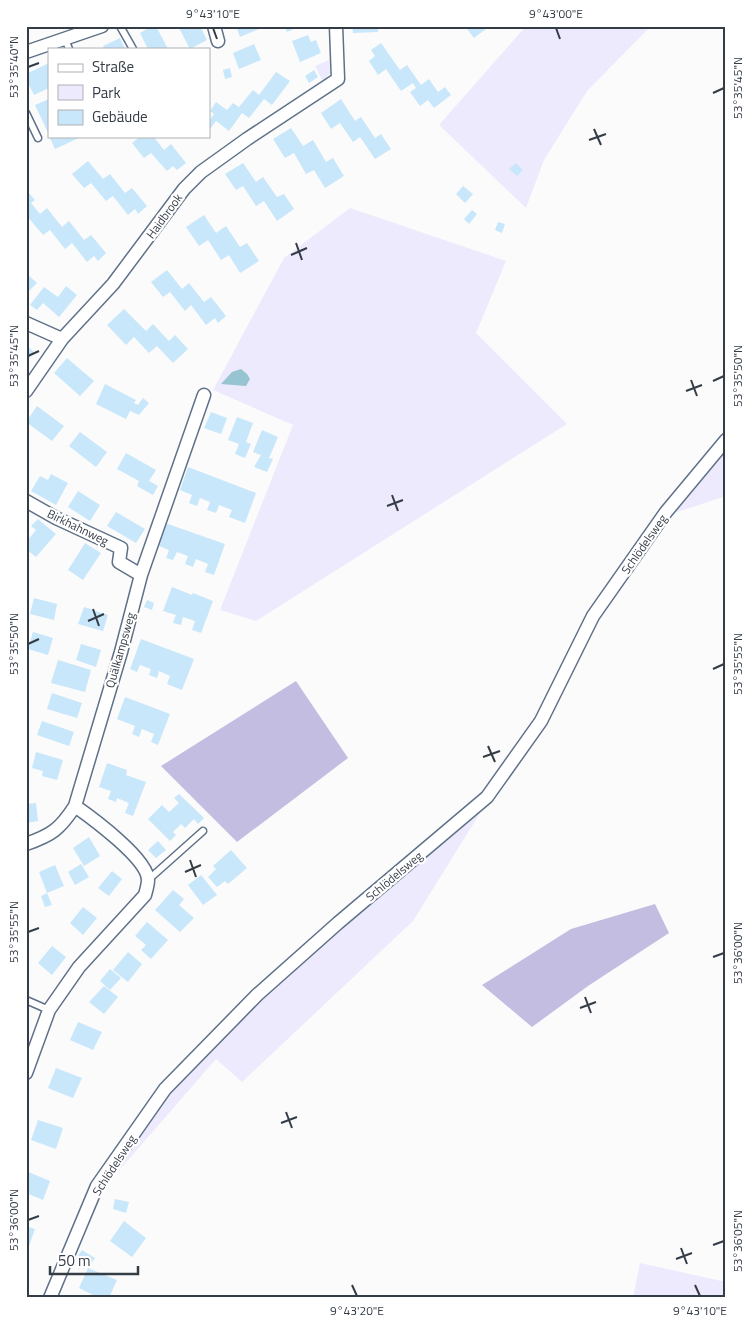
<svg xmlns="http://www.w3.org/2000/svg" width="752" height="1324" viewBox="0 0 752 1324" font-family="'Titillium Web',sans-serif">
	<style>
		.green { fill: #edeafd }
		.forest { fill: #c3bde2 }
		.water { fill: #96c4d1 }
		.building { fill: #c8e7fa }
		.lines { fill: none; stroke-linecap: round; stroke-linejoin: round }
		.service-casing { stroke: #5f7188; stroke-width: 9 }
		.minor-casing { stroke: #5f7188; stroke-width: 15 }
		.service { stroke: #fff; stroke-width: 6 }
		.minor { stroke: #fff; stroke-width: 12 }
		.ticks { fill: none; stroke: #343c46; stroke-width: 2 }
		.labels { text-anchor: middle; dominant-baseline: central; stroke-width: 4.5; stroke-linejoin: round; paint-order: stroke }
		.street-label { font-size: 12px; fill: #343c46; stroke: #fff }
		.neatline { fill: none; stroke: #343c46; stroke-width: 2 }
		.ticks-label { font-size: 12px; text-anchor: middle; fill: #343c46 }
	</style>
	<rect width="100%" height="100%" fill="#fbfbfb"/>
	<path class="green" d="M526 26H651L587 91 544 160 526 208 439 125Z
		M329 60 330 73 323 82 315 66Z
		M350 208 506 261 476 333 567 424 256 621 220 610 293 425 213 390 284 258Z
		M726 445V496L671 514Z
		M480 813 413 921 242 1082 216 1059 115 1175 114 1169 167 1094 276 984Z
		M640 1263 726 1282V1298H633Z"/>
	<path class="forest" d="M296 681 348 758 237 842 161 766Z
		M655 904 669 933 588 986 532 1027 482 985 571 929Z"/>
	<path class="water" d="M241 369 247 374 250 379 246 386 221 384 232 372Z"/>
	<path class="building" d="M152 26H156L168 49H148L140 33Z
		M183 26H200L207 40 190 49 179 28Z
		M236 26H258L259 29 240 37Z
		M285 26H300L287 32Z
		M352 26H378V32L353 33Z
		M465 26H490L474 38Z
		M308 35 311 42 316 40 321 53 300 62 292 41Z
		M120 38 125 49H104L103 46Z
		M381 43 400 70 407 65 421 85 429 79 438 92 445 87 451 95 434 108 428 100 420 106 410 92 416 88 413 83 401 91 386 69 378 75 369 61 375 56 371 50Z
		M254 44 261 60 239 69 233 53Z
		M49 63V88L34 95 26 79V74Z
		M230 68 232 77 225 79 223 70Z
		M314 70 318 77 309 83 305 76Z
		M276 72 290 81 272 105 264 99 249 118 242 113 229 131 216 121 210 129 209 128V121L214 114 210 111 216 102 227 110 233 103 239 107 253 90 259 95Z
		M49 99V135L35 105Z
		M341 99 355 121 361 117 375 138 381 134 391 149 375 159 360 137 353 142 340 123 331 129 321 113Z
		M291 128 303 146 313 140 326 162 333 158 344 176 325 188 314 170 306 174 294 153 285 158 273 139Z
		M49 136H83L55 149Z
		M141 136H153L164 150 171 144 186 163 177 170 173 166 167 171 151 153 144 158 132 143Z
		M88 161 103 179 110 174 125 193 132 188 147 206 138 214 135 209 128 215 113 196 106 201 91 183 84 188 72 174Z
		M243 163 256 182 263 177 277 197 284 194 294 209 277 221 264 201 256 206 243 186 236 190 225 174Z
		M516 163 523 170 517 176 509 169Z
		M463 186 473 194 465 203 456 194Z
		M28 192 35 200 31 203 40 214 47 208 62 227 69 221 84 240 91 235 106 253 98 261 94 256 87 262 72 243 65 249 50 230 43 235 27 216 26 217V194Z
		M472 210 477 214 469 224 464 219Z
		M204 215 216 233 226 226 240 247 247 243 259 261 240 273 229 255 221 260 208 240 199 246 186 227Z
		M498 222 505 224 502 233 495 230Z
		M167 270 182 289 189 283 204 302 211 297 226 316 218 323 215 318 206 325 191 305 185 311 170 292 163 297 151 282Z
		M26 273 37 283 26 294Z
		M66 286 77 295 59 317 43 303 37 310 30 305 44 287 58 297Z
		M124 309 146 331 153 324 169 341 175 335 188 349 173 363 157 346 149 353 134 337 126 345 107 325Z
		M26 345 34 352 26 361Z
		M67 358 94 381 80 396 54 373Z
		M105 384 136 400 134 403 138 405 143 398 149 403 139 415 130 411 126 419 96 404Z
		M37 406 64 426 52 441 26 422Z
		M211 412 227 418 221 434 204 428Z
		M237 417 253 423 246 442 251 444 245 458 235 454 239 444 228 440Z
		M262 430 278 437 269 458 273 459 267 472 254 467 261 455 253 452Z
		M80 432 107 452 96 467 69 446Z
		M126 453 156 470 149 481 158 486 153 495 137 486 139 481 117 469Z
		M188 467 256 493 245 523 229 517 232 510 219 505 216 513 207 510 210 502 200 498 197 506 189 503 192 495 180 490Z
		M51 474 68 483 56 505 31 491 40 476 48 480Z
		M78 491 100 505 90 521 68 507Z
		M116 512 145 529 136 543 107 526Z
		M38 519 56 534 36 557 26 549V542L36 530 31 526Z
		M165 523 225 544 214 575 205 572 208 564 196 559 193 567 185 564 188 556 177 552 173 560 166 558 169 550 157 545Z
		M85 543 101 553 83 580 68 570Z
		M172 587 192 595 193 593 213 601 201 633 192 630 195 621 183 617 181 625 173 623 176 615 163 611Z
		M34 598 57 604 54 620 30 614Z
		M147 600 154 603 152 610 144 607Z
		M84 607 108 615 103 631 78 624Z
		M33 632 53 638 48 655 28 649Z
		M141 639 194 659 182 690 167 684 170 676 159 671 157 678 149 675 151 669 140 665 137 672 130 669Z
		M81 644 101 650 96 667 76 660Z
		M58 660 91 670 85 692 51 683Z
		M52 693 82 703 77 718 47 709Z
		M125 697 170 714 158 745 151 742 154 734 142 729 139 737 132 734 135 726 117 719Z
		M42 721 74 732 69 746 37 735Z
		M36 752 63 760 57 780 42 776 43 771 32 768Z
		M107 763 127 770 126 775 146 782 133 816 125 813 129 803 117 798 116 802 108 799 111 791 99 787Z
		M179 794 204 818 198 824 194 819 185 828 181 824 173 832 176 835 170 841 148 819 162 805 169 812 179 803 174 798Z
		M36 803 38 821 26 823V804Z
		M89 837 100 856 84 866 73 848Z
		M158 841 166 850 156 858 148 850Z
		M231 850 247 868 228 884 225 881 217 887 208 877 216 869 213 866Z
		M81 864 89 877 75 885 68 872Z
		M55 865 64 886 47 893 39 872Z
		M112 871 122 879 109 896 98 888Z
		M201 875 217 895 203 905 188 885Z
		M173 890 184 899 179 905 194 918 180 932 155 910Z
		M47 893 52 905 45 907 41 896Z
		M83 907 97 918 83 935 70 923Z
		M147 922 168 940 151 959 141 950 146 945 135 936Z
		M52 946 66 957 52 975 38 963Z
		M128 952 142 964 128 982 113 970Z
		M110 969 121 978 110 990 100 981Z
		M104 986 118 997 104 1014 89 1002Z
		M78 1022 102 1032 93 1050 70 1040Z
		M56 1068 82 1078 73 1098 48 1088Z
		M38 1120 63 1128 56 1149 31 1140Z
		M26 1171 50 1181 43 1200 26 1193Z
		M115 1199 129 1202 126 1213 113 1209Z
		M124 1221 146 1238 132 1257 110 1241Z
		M26 1226 35 1229 28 1249 26 1248Z
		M82 1250 95 1258 89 1267 76 1259Z
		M88 1268 117 1280 109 1298H99L79 1288Z"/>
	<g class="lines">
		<defs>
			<path id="service" d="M120 26 133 49
				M65 39 69 49
				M26 113 38 138
				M148 880 203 831
				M26 1000 49 1010"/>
			<path id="minor" d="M214 26 218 41
				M26 52 102 26
				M26 323 62 339
				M26 391 62 339 113 284 184 189 201 172 247 139 338 79 336 26
				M26 501 56 518 121 548 119 562 141 575
				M26 844C52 835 60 829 75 806L121 652 141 575 204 395
				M26 1073 49 1010 79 967 145 895C146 891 148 885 148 880 148 859 92 818 75 806
				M50 1298 97 1186 165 1089 257 995 338 923 487 797 541 721 593 616 666 512 726 440"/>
		</defs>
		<use href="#service" class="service-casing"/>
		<use href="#minor" class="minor-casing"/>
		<use href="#service" class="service"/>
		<use href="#minor" class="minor"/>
	</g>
	<path class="ticks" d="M213 28 217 39M556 28 560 39M28 67 39 63M713 93 724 88M594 129 601 145M589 140 606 134M296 243 302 260M291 255 307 248M28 356 39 351M691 380 697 396M713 381 724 376M686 391 702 385M392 495 398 511M387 506 403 500M93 609 99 626M88 621 104 614M28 644 39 639M713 669 724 664M488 746 495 762M483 757 500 751M190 860 196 877M185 872 201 865M28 932 39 928M713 957 724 953M585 997 591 1013M580 1008 596 1002M286 1112 292 1128M281 1123 297 1117M28 1220 39 1216M713 1245 724 1241M681 1248 687 1264M676 1259 692 1253M352 1285 357 1296M695 1285 700 1296"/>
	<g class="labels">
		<g class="street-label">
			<text transform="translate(164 216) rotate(-54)">Haidbrook</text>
			<text transform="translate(78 527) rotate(26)">Birkhahnweg</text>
			<text transform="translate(644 544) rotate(-55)">Schlödelsweg</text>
			<text transform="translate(120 650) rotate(-74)">Quälkampsweg</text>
			<text transform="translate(394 876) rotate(-40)">Schlödelsweg</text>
			<text transform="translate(114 1165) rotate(-57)">Schlödelsweg</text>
		</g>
	</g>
	<rect width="752" height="1324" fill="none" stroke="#ffffff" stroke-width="55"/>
	<rect x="48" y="48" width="162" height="90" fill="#ffffff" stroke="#aeb1b5"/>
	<rect x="58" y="64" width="25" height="8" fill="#ffffff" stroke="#aeb1b5"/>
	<text x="92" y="72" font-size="15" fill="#343c46">Straße</text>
	<rect x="58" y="85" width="25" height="15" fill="#edeafd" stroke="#aeb1b5"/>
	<text x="92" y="98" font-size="15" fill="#343c46">Park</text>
	<rect x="58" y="110" width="25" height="15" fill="#c8e7fa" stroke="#aeb1b5"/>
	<text x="92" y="122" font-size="15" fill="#343c46">Gebäude</text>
	<path d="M50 1266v8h88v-8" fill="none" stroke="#343c46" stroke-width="2.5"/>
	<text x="58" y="1266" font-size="15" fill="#343c46" stroke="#ffffff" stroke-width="4" paint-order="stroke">50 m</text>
	<rect x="28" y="28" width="696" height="1268" class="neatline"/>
	<g class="ticks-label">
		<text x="213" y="18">9°43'10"E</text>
		<text x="556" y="18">9°43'00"E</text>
		<text transform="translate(14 67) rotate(-90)" y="4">53°35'40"N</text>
		<text transform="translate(738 88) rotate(-90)" y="4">53°35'45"N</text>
		<text transform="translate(14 356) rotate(-90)" y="4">53°35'45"N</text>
		<text transform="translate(738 376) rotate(-90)" y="4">53°35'50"N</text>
		<text transform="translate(14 644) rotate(-90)" y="4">53°35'50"N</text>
		<text transform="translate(738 664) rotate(-90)" y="4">53°35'55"N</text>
		<text transform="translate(14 932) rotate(-90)" y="4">53°35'55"N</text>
		<text transform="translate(738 953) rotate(-90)" y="4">53°36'00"N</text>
		<text transform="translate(14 1220) rotate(-90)" y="4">53°36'00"N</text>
		<text transform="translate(738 1241) rotate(-90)" y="4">53°36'05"N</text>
		<text x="357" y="1315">9°43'20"E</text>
		<text x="700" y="1315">9°43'10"E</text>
	</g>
</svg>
